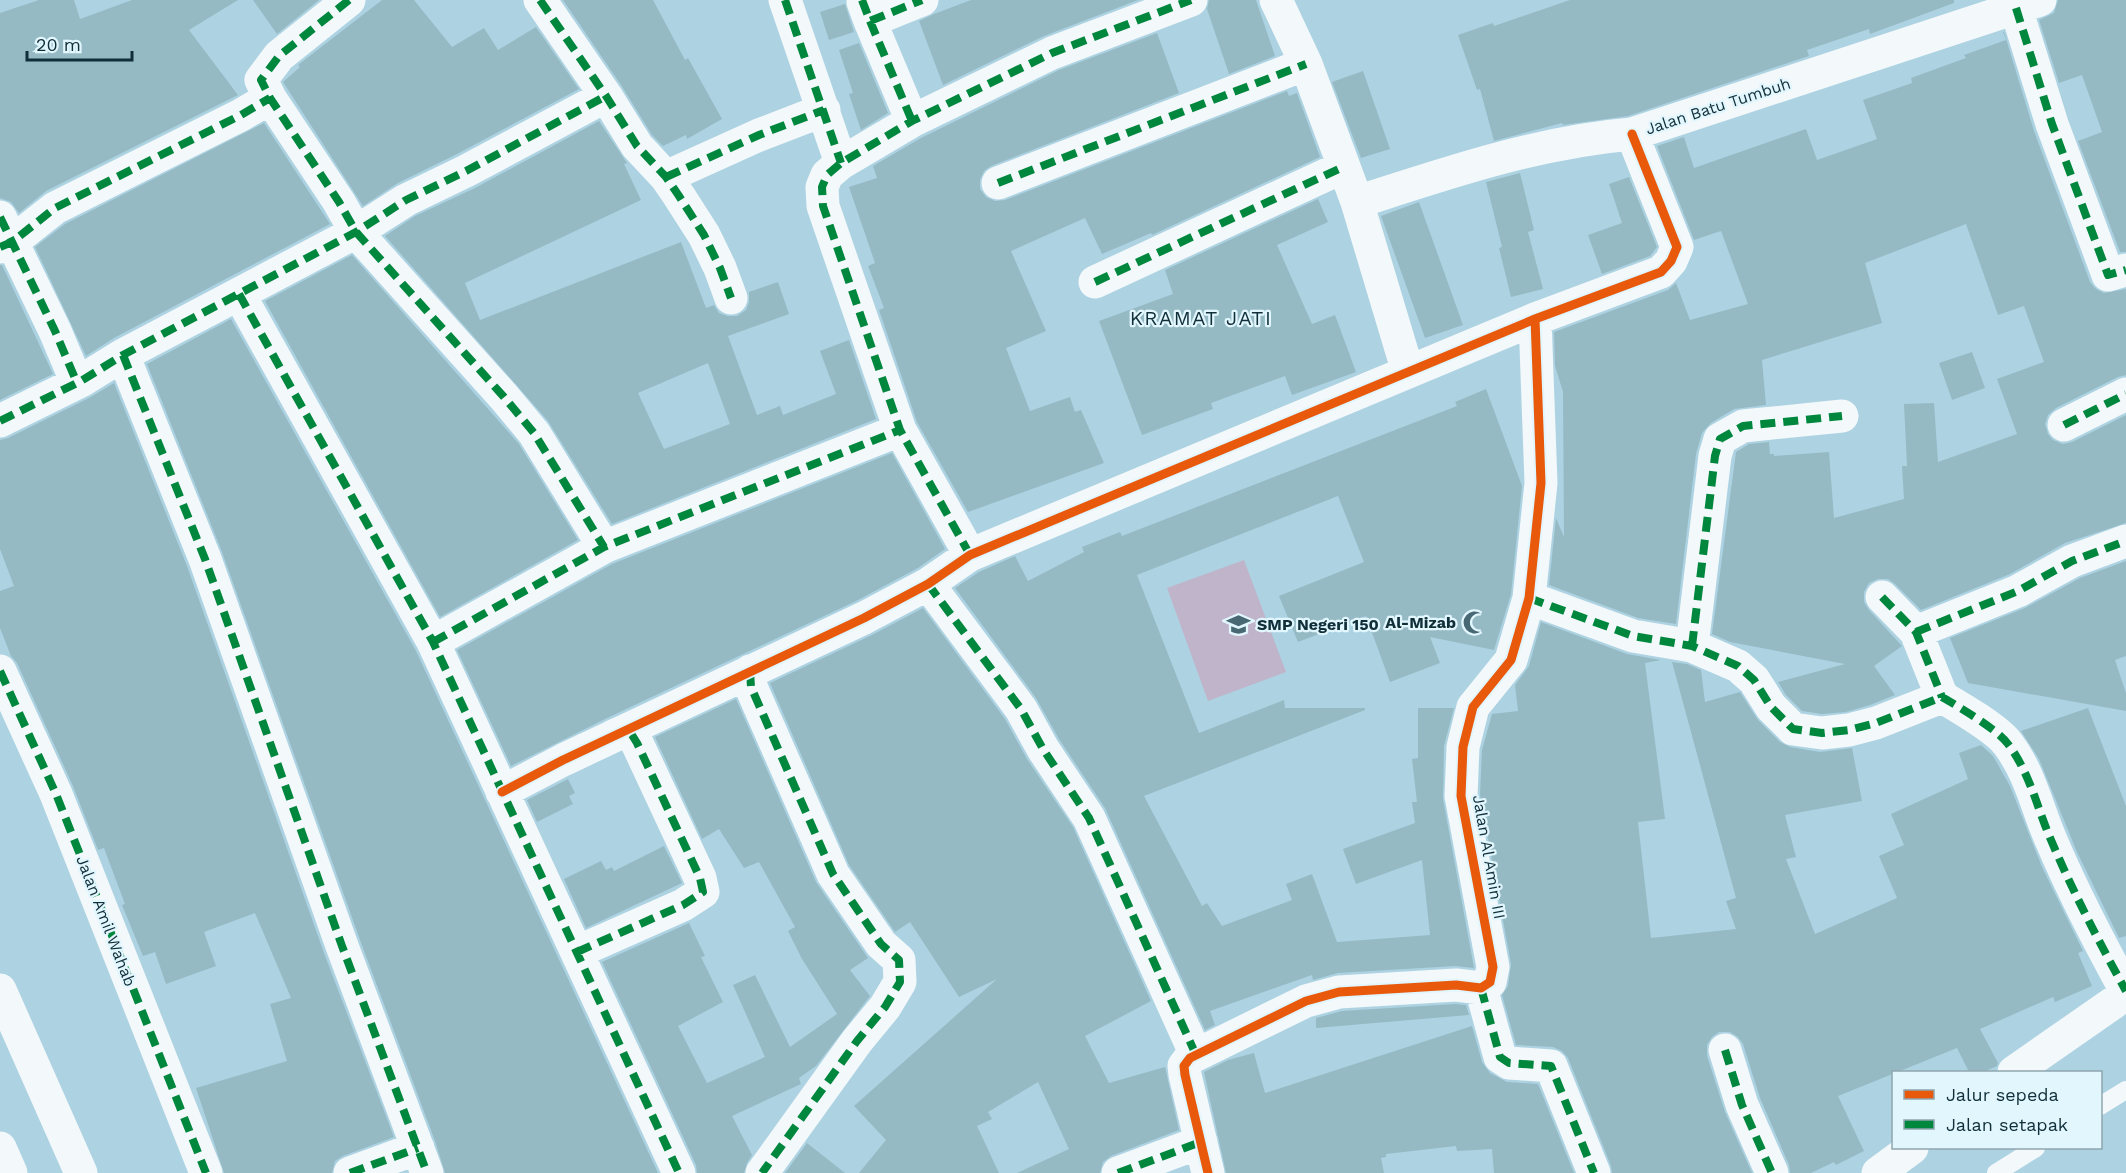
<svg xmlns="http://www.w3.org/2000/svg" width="2126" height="1173" viewBox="0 0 2126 1173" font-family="'Work Sans',sans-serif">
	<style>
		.grass { fill: #c0b4cb }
		.building { fill: #95bac4; fill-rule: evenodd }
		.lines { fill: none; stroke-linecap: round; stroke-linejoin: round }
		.lane { stroke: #f3f8fb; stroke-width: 18 }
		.street { stroke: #f3f8fb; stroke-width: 33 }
		.highway { stroke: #f3f8fb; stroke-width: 33 }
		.quiet { stroke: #00873e; stroke-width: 8; stroke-dasharray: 15 8; stroke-linecap: butt }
		.cycleway-casing { stroke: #e2f6fe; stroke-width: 13 }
		.cycleway { stroke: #e8590c; stroke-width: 9 }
		.labels { text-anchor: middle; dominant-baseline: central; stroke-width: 4.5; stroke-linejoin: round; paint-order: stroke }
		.street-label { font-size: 16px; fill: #112f39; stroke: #e2f6fe }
		.poi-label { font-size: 16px; font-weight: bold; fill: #112f39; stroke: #e2f6fe; text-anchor: end }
		.quarter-label { font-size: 20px; letter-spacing: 1.5px; fill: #112f39; stroke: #e2f6fe }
	</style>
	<rect width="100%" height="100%" fill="#add3e3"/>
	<path class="grass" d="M1244 560 1286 672 1208 701 1167 588Z"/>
	<path class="building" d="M39 0H74L80 19 132 0H238L189 30 238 95 46 191 19 213 11 202 0 198V13Z
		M253 0H319L277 34Z
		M382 0H414L452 47 484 28 498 50 536 27 579 89 457 154 398 183 363 206 283 82 300 67 298 65Z
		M563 0H653L685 60 688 58 722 119 687 139 686 135 663 146 652 135 621 85Z
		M971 0H1138L1044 36 943 85 919 21 934 14Z
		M1209 0H1256L1275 56 1229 74 1207 9Z
		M1570 0H1954V3L1870 34 1869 29 1807 50 1809 56 1628 116 1563 125 1562 123 1494 141 1480 89 1477 90 1458 35 1493 23 1494 26Z
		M2058 0H2126V252H2120L2078 141 2102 132 2082 75 2059 83 2039 20 2054 13Z
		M845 4 854 32 829 40 820 12Z
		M2003 32H2004L2034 131 2090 282 2096 289 2104 293 2126 289V375L2118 377 2056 408 2048 415 2045 424 2048 434 2053 440 2063 444 2072 442 2126 415V523L2065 543 2010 574 1921 610 1895 584 1888 579H1878L1869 583 1864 592V602L1869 610 1902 646 1874 666 1895 695 1870 705 1846 712 1822 714 1802 711 1786 695 1778 682 1845 664 1730 642 1712 634 1736 452 1749 444 1769 442 1770 454H1774V456L1829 452 1834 518 1904 499 1902 466H1907L1904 404 1934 403 1938 462 2017 434 1997 379 2044 362 2024 306 1998 315 1966 224 1865 263 1882 323 1762 360 1766 405 1734 409 1711 423 1702 433 1696 454 1676 624 1638 618 1549 585 1556 518 1564 537 1563 392 1555 366 1554 332 1668 290 1676 283 1690 320 1748 304 1721 231 1694 240 1657 146 1684 137 1694 168 1806 129 1817 160 1877 139 1863 100 1912 83 1911 78 1966 58 1964 55 2006 40Z
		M1157 33 1179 93 991 166 984 171 980 180V189L986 197 995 201 1005 200 1287 91 1289 96 1297 93 1320 157 1152 235 1151 233 1102 254 1085 218 1011 251 1046 331 1006 348 1030 411 1070 397 1075 412 1081 410 1104 463 968 512 917 422 879 310 884 308 868 266 875 263 849 187 877 178 873 166 921 138 1059 70Z
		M859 43 888 113 861 130 849 94 853 93 839 50Z
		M1363 71 1390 149 1361 158 1332 82Z
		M599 121 627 163 624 164 641 200 465 283 480 320 681 242 706 308 714 305 719 313 727 316H737L746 310 749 302V292L778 282 789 314 728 336 757 415 780 406 783 415 836 394 820 351 849 340 876 419 612 524 548 421 385 236 415 216 475 188ZM708 363 730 424 664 449 638 393Z
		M264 123 330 224 114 338 86 356 35 247 65 224Z
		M1520 173 1534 230 1528 232 1543 289 1511 297 1499 248 1502 247 1486 182Z
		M1629 177 1657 247 1650 256 1602 274 1588 235 1622 223 1609 184Z
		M1318 199 1328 222 1277 245 1312 324 1335 315 1356 372 1292 395 1285 376 1211 403 1213 409 1142 435 1099 321 1173 294 1165 270Z
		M1419 202 1463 325 1425 338 1381 216Z
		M352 255 519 444 578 540 440 617 265 301Z
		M0 265H2L53 374 0 400Z
		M231 319 416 651 658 1173H445L435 1141 360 940 222 552 147 364Z
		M1972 352 1985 388 1952 400 1939 363Z
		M114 383 187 566 324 953 394 1137 343 1156 335 1161 332 1173H224L196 1088 287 1061 270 1004 291 998 255 913 204 932 216 966 166 984 155 952 143 956 122 905 125 904 104 848 98 850 73 786 17 663 11 656 0 628V591L14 586 0 549V440L8 438 89 398Z
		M1486 389 1522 486 1511 594 1494 650 1430 637 1440 663 1390 682 1366 616 1298 642 1279 596 1364 562 1338 496 1137 575 1199 733 1284 700 1285 708H1365V710L1144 796 1202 906 1207 903 1222 926 1292 900 1286 884 1312 874 1337 942 1430 935 1422 860 1356 884 1343 849 1415 823 1412 802H1417L1412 759 1418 758V708H1454L1444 746 1443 799 1474 968 1455 966 1338 973 1313 980 1312 975 1210 1011 1215 1025 1205 1030 1105 808 1059 739 1036 698 955 588 979 572 1015 556 1028 581 1084 552 1082 547 1120 532 1122 536 1457 406 1455 402Z
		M892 453 945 549 918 568 856 601 605 719 511 766 457 650 612 564Z
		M2126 561V656L2115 660 2126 693V711L1968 683 1950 638 2025 608 2080 578Z
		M923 608 1005 719 1027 759 1073 827 1151 1001 1085 1036 1109 1083 1165 1067 1179 1130 1111 1156 1103 1162 1100 1173H1017L1069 1149 1038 1082 988 1112 992 1119 977 1126 999 1173H859L886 1140 854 1106 997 979 959 997 910 922 895 932 849 865 770 683 872 635Z
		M1541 622 1627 654 1661 660 1645 663 1665 819 1638 822 1651 938 1736 929 1726 901 1736 898 1672 662 1687 664 1701 670 1705 702 1740 692 1758 720 1780 742 1790 747 1820 752 1852 748 1862 801 1785 815 1796 857 1786 859 1815 934 1897 898 1879 856 1904 845 1891 814 1968 779 1959 753 1981 745 1993 756 2010 786 2042 867 2083 951 2078 953 2092 986 2055 1002 2053 997 1980 1029 1998 1063 1997 1066 1983 1072H1969L1957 1048 1838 1096 1864 1151 1836 1165 1834 1162 1811 1173H1790L1789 1165 1760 1098 1743 1044 1738 1037 1730 1032H1719L1712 1037 1707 1045V1056L1725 1112 1752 1173H1612L1611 1166 1568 1058 1562 1051 1553 1047 1516 1045 1502 995 1508 986 1511 964 1480 795 1482 750 1492 714 1518 711 1515 685 1529 666Z
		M736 699 816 882 868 958 850 970 870 996 816 1066 799 1078 801 1084 732 1116 752 1155 747 1163 744 1173H697L696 1165 602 962 689 923 705 956 701 957 723 1002 678 1026 707 1083 765 1057 733 985 755 975 790 1047 837 1014 802 959 788 931 795 927 759 862 744 868 719 829 702 839 655 737Z
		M2088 708 2126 806V936L2119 938 2077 852 2039 759 2021 731Z
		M568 779 575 793 569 796 573 804 537 822 527 800Z
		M664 846 682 883 586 928 564 879 601 861 606 870 612 867 614 871Z
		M1455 1004 1466 1005 1469 1015 1316 1028V1018L1342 1011Z
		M1472 1026 1482 1062 1490 1073 1507 1082 1538 1084 1574 1173H1494L1492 1149 1457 1151 1456 1146 1386 1154V1157L1381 1158 1384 1173H1226L1204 1072 1228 1060 1254 1053 1265 1093Z
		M807 1143 845 1173H785Z"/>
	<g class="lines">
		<path class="lane" d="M2100 1106 2126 1090
			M1996 1173 2036 1148"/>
		<path class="street" d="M349 0 279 56 261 80 270 98 339 202 356 232 504 397 534 433 604 547
			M540 0 606 96 637 146 666 177 679 196 704 235 720 268 731 298
			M785 0 841 163
			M1276 0 1306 64 1357 202 1408 372
			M863 2 870 21 922 0
			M2016 8 2052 124 2108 275 2126 270
			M870 21 912 121
			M666 177 759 135 824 110
			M998 183 1306 64
			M1357 202C1447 173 1537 142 1632 134L2040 0
			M0 217 55 331 77 383
			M0 247 12 242 55 208 241 115 270 98
			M1095 282 1343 167
			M239 294 433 642 679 1173
			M123 355 205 559 342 946 427 1173
			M0 421 81 381 123 355 356 232 406 200 466 171 606 96
			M2064 425 2126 394
			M970 555 900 430 823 206 822 187 827 175 841 163 912 121 1052 53 1191 0
			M928 584 1021 709 1043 749 1089 818 1196 1055
			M1882 597 1916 632 1942 697
			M1529 598 1633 636 1692 646 1738 666 1754 680 1771 707 1793 729 1822 733 1849 730 1876 723 1942 697C1959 707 1997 729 2008 744 2030 773 2037 808 2051 840 2073 892 2099 942 2126 991
			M1916 632 2018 591 2072 561 2126 541
			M433 642 604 547 900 430
			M1692 646 1715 456 1720 439 1743 426 1842 416
			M0 671 56 794 206 1173
			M750 671 751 687 833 874 881 944 899 960 900 982 885 1007 857 1041 762 1173
			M502 792 563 760 864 618 928 584 970 555 1535 319 1661 272 1671 261 1677 247 1632 134
			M577 952 683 905 703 892 700 878 637 743 632 735 622 732 613 736
			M1481 988 1500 1057 1509 1063 1551 1066 1594 1173
			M1725 1050 1742 1105 1772 1173
			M2014 1072 2126 994
			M350 1173 418 1148
			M1118 1173 1201 1142
			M1208 1173 1185 1075 1184 1066 1190 1058 1306 1001 1339 992 1456 985 1481 988 1490 982 1493 967 1461 796 1463 747 1473 707 1511 660 1529 598 1541 483 1535 319
			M1878 1173 1912 1148"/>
		<path class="highway" d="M0 990 81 1173
			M0 1148 11 1173"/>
		<path class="quiet" d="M349 0 279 56 261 80 270 98 339 202 356 232 504 397 534 433 604 547
			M540 0 606 96 637 146 666 177 679 196 704 235 720 268 731 298
			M785 0 841 163
			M862 0 870 21 922 0
			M2016 8 2052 124 2108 275 2126 270
			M870 21 912 121
			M666 177 759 135 824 110
			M998 183 1306 64
			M0 217 55 331 77 383
			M0 247 12 242 55 208 241 115 270 98
			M1095 282 1343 167
			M239 294 433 642 679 1173
			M123 355 205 559 342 946 427 1173
			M0 421 81 381 123 355 356 232 406 200 466 171 606 96
			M2064 425 2126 394
			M970 555 900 430 823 206 822 187 827 175 841 163 912 121 1052 53 1191 0
			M928 584 1021 709 1043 749 1089 818 1196 1055
			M1882 597 1916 632 1942 697
			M1529 598 1633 636 1692 646 1738 666 1754 680 1771 707 1793 729 1822 733 1849 730 1876 723 1942 697C1959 707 1997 729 2008 744 2030 773 2037 808 2051 840 2073 892 2099 942 2126 991
			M1916 632 2018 591 2072 561 2126 541
			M433 642 604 547 900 430
			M1692 646 1715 456 1720 439 1743 426 1842 416
			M0 671 56 794 206 1173
			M750 671 751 687 833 874 881 944 899 960 900 982 885 1007 857 1041 762 1173
			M577 952 683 905 703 892 700 878 637 743 632 735 621 733
			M1481 988 1500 1057 1509 1063 1551 1066 1594 1173
			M1725 1050 1742 1105 1772 1173
			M350 1173 418 1148
			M1118 1173 1201 1142"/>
		<defs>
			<path id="cycleway" d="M502 792 563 760 864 618 928 584 970 555 1535 319 1661 272 1671 261 1677 247 1632 134
				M1208 1173 1185 1075 1184 1066 1190 1058 1306 1001 1339 992 1456 985 1481 988 1490 982 1493 967 1461 796 1463 747 1473 707 1511 660 1529 598 1541 483 1535 319"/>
		</defs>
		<use href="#cycleway" class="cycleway-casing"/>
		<use href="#cycleway" class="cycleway"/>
	</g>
	<defs>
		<symbol id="mosque-bare" viewBox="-9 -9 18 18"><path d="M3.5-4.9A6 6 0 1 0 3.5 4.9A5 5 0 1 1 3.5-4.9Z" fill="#486874" stroke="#e2f6fe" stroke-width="2.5" paint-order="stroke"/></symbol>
		<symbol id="school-bare" viewBox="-9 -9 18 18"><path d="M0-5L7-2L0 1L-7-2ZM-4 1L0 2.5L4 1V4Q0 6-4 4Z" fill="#486874" stroke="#e2f6fe" stroke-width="2.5" paint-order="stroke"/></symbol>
	</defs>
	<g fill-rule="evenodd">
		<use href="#mosque-bare" x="1458" y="606" width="33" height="33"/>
		<use href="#school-bare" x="1222" y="608" width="33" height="33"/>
	</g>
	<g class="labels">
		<g class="street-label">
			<text transform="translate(1718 106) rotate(-18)">Jalan Batu Tumbuh</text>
			<text transform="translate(1489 857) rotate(80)">Jalan Al Amin III</text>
			<text transform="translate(106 921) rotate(69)">Jalan Amil Wahab</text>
		</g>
		<g class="poi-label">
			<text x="1456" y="622">Al-Mizab</text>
			<text x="1257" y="624" text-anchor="start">SMP Negeri 150</text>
		</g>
		<g class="quarter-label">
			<text x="1201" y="318">KRAMAT JATI</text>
		</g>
	</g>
	<rect x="1892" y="1071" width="210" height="78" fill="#e2f6fe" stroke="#8ea6af" stroke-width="1.5"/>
	<rect x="1904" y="1090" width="30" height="9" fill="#e8590c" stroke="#8ea6af" stroke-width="1.5"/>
	<text x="1946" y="1101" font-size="18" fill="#112f39">Jalur sepeda</text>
	<rect x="1904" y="1120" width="30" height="9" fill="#00873e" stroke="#8ea6af" stroke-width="1.5"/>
	<text x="1946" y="1131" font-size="18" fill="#112f39">Jalan setapak</text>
	<path d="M27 51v9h105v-9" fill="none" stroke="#112f39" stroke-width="3"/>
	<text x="36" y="51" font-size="18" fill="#112f39" stroke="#e2f6fe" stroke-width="4.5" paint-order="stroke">20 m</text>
</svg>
